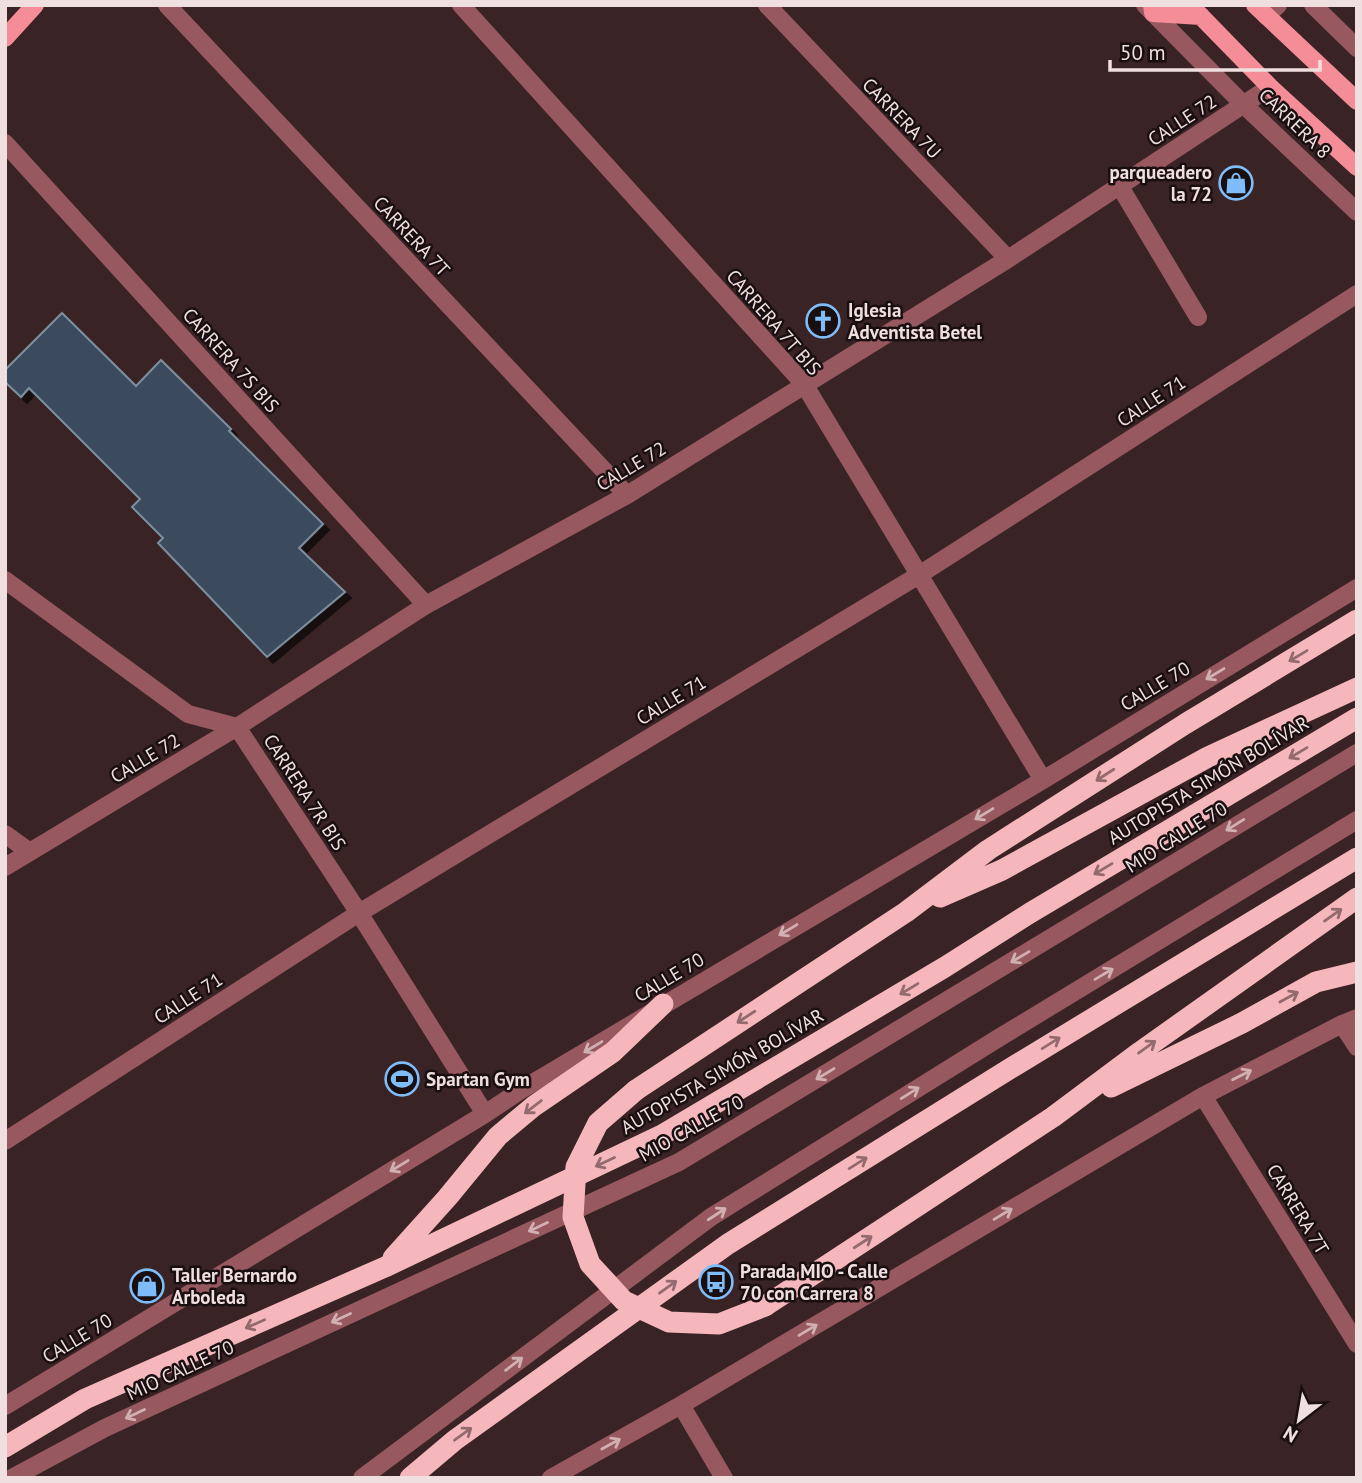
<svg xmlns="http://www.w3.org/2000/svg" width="1362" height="1483" viewBox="0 0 1362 1483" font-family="'PT Sans',sans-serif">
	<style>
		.building { fill: #3b4c5d; stroke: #7c8fa1; stroke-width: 2; filter: url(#shadow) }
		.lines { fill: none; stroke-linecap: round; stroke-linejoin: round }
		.minor { stroke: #97585f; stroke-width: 18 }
		.major { stroke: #f48d98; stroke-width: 18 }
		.highway { stroke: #f6b7bc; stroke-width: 21 }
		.highway-bridge { stroke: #f6b7bc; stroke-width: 21 }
		.oneway { stroke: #936b6f }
		.oneway2 { stroke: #d0b0b2 }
		.labels { text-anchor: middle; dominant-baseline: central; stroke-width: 5; stroke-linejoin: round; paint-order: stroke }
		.street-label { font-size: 19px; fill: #efdfdf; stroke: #1a0f10 }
		.poi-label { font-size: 19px; font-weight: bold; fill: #efdfdf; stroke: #1a0f10; text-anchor: start }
	</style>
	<defs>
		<filter id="shadow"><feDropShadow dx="6" dy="6" stdDeviation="0" flood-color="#0009"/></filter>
	</defs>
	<rect width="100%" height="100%" fill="#3a2325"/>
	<path class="building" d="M62 313 136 386 161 360 231 429 229 431 323 524 299 548 345 592 267 657 158 543 163 538 132 507 140 499 29 388 21 397 5 382V370Z"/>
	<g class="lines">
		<path class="minor" d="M167 5 627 495
			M461 5 804 384 1043 780
			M767 5 1008 259
			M1145 5 1244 105 1357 212
			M1313 5 1357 48
			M1266 16 1278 5
			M5 143 426 605
			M1119 185 1198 317
			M5 580 188 714 237 727 359 913 485 1114
			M5 834 30 852
			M5 867 237 727 426 605 627 495 1008 259 1270 87
			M1342 1024 1357 1047
			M1203 1096 1357 1344
			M5 1141 359 913 919 575 1357 294
			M681 1405 724 1478
			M5 1406 485 1114 521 1090 1043 780 1357 588
			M12 1478 105 1428 679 1162 1357 753
			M362 1478 711 1217 997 1039 1357 820
			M551 1478 681 1405 1203 1096 1342 1024 1357 1018"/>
		<path class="major" d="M1152 5 1153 13 1201 16
			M1190 5 1270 87 1357 167
			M1255 5 1357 101
			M5 38 35 5"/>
		<path class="highway" d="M940 897 1002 870 1208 757 1357 688
			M1111 1087 1242 1023 1316 982 1357 972
			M636 1090 906 912 988 850 1185 724 1357 620
			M393 1258 447 1198 498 1136 534 1106 613 1052 663 1004
			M765 1306 1053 1117 1140 1052 1357 898
			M5 1447 85 1399 385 1267 662 1135 945 967 1030 913 1357 718
			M410 1478 455 1440 728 1244 1016 1065 1357 858"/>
		<path class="highway-bridge" d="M636 1090 598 1123 576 1167 573 1217 590 1264 624 1301 669 1322 719 1324 765 1306"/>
	</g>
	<defs><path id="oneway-shaft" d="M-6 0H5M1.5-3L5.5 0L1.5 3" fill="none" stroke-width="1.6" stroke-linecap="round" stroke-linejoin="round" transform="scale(1.75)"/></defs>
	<g class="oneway">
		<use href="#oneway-shaft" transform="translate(1298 656) rotate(149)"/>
		<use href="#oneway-shaft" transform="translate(1298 753) rotate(149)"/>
		<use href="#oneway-shaft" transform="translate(1105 775) rotate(147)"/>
		<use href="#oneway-shaft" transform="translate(1103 869) rotate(149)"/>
		<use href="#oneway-shaft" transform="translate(1333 915) rotate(-35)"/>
		<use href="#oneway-shaft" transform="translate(909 989) rotate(149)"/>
		<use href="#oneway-shaft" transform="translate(1289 997) rotate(-29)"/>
		<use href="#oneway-shaft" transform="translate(746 1017) rotate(147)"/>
		<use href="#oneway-shaft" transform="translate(1051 1043) rotate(-32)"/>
		<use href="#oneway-shaft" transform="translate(1147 1047) rotate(-36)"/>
		<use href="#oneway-shaft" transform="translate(533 1107) rotate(142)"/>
		<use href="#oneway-shaft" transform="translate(605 1162) rotate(155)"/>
		<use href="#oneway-shaft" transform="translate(858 1163) rotate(-32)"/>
		<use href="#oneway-shaft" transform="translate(863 1242) rotate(-33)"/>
		<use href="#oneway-shaft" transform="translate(668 1287) rotate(-36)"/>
		<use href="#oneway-shaft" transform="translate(255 1324) rotate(156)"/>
		<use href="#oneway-shaft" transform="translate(463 1434) rotate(-36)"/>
	</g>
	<g class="oneway2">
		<use href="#oneway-shaft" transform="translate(1215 674) rotate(149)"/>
		<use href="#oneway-shaft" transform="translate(984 814) rotate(149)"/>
		<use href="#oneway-shaft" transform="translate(1235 825) rotate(148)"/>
		<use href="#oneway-shaft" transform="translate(788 930) rotate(149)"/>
		<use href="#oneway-shaft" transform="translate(1020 957) rotate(149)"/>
		<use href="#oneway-shaft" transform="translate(1104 974) rotate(-31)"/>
		<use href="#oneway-shaft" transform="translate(593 1047) rotate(149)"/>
		<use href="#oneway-shaft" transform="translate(825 1074) rotate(149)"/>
		<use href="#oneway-shaft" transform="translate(1242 1075) rotate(-27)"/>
		<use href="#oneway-shaft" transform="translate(910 1093) rotate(-32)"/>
		<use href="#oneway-shaft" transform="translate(399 1166) rotate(149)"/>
		<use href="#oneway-shaft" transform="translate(717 1214) rotate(-33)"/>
		<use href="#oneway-shaft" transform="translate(1003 1214) rotate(-31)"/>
		<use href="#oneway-shaft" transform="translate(538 1227) rotate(155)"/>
		<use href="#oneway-shaft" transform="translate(341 1318) rotate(155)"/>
		<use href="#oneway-shaft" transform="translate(808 1330) rotate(-31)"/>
		<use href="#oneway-shaft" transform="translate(514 1364) rotate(-37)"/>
		<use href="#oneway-shaft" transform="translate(135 1414) rotate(155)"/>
		<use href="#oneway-shaft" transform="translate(611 1444) rotate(-29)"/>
	</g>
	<defs>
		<symbol id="shop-ring" viewBox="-11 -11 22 22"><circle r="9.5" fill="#1a0f10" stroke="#7ebdf9" stroke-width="1.5"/><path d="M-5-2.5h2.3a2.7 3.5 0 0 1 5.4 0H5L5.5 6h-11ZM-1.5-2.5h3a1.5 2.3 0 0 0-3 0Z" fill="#7ebdf9"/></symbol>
		<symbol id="church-ring" viewBox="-11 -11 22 22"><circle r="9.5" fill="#1a0f10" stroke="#7ebdf9" stroke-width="1.5"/><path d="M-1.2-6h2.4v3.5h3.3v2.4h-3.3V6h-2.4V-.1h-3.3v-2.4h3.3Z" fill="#7ebdf9"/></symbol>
		<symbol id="stadium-ring" viewBox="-11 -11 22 22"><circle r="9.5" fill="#1a0f10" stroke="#7ebdf9" stroke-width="1.5"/><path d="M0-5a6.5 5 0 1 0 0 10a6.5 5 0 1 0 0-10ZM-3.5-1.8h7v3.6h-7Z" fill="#7ebdf9"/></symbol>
		<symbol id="bus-ring" viewBox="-11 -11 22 22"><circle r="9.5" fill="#1a0f10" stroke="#7ebdf9" stroke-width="1.5"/><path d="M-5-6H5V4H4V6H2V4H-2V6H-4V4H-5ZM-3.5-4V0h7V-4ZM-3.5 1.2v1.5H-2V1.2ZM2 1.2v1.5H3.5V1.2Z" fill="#7ebdf9"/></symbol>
	</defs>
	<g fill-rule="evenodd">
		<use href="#shop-ring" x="1217" y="164" width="38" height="38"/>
		<use href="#church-ring" x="804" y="302" width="38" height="38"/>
		<use href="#stadium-ring" x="383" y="1060" width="38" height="38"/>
		<use href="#bus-ring" x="697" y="1263" width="38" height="38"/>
		<use href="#shop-ring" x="128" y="1267" width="38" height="38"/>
	</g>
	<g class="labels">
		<g class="street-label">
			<text transform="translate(902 118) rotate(46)">CARRERA 7U</text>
			<text transform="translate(1182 120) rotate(-33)">CALLE 72</text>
			<text transform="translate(1295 123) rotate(44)">CARRERA 8</text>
			<text transform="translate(412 236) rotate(47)">CARRERA 7T</text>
			<text transform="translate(774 322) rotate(49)">CARRERA 7T BIS</text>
			<text transform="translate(231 360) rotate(48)">CARRERA 7S BIS</text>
			<text transform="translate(1151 401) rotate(-33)">CALLE 71</text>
			<text transform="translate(631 466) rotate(-31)">CALLE 72</text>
			<text transform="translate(1155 686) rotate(-31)">CALLE 70</text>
			<text transform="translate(671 700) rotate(-31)">CALLE 71</text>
			<text transform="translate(145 758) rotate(-31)">CALLE 72</text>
			<text transform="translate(1208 780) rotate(-31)">AUTOPISTA SIMÓN BOLÍVAR</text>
			<text transform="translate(305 792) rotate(57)">CARRERA 7R BIS</text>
			<text transform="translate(1176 837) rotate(-32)">MIO CALLE 70</text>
			<text transform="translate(669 977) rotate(-31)">CALLE 70</text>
			<text transform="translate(188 998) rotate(-33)">CALLE 71</text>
			<text transform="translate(722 1071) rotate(-30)">AUTOPISTA SIMÓN BOLÍVAR</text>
			<text transform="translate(691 1128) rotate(-29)">MIO CALLE 70</text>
			<text transform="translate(1298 1209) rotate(59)">CARRERA 7T</text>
			<text transform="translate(77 1338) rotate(-31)">CALLE 70</text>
			<text transform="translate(180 1370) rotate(-25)">MIO CALLE 70</text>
		</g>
		<g class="poi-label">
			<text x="1212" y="172" text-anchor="end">parqueadero<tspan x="1212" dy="22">la 72</tspan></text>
			<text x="848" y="310">Iglesia<tspan x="848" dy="22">Adventista Betel</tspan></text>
			<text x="426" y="1079">Spartan Gym</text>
			<text x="740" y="1271">Parada MIO - Calle<tspan x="740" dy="22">70 con Carrera 8</tspan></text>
			<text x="172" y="1275">Taller Bernardo<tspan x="172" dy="22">Arboleda</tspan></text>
		</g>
	</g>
	<rect width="1362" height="1483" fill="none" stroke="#efdfdf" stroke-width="14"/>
	<g transform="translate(1299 1420) rotate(211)" stroke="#1a0f10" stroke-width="5" paint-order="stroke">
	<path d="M0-5L12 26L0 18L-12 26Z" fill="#efdfdf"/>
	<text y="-10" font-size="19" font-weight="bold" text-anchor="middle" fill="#efdfdf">N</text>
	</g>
	<path d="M1110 60v10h210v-10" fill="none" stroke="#efdfdf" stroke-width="3.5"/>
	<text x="1120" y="60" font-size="21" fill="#efdfdf" stroke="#1a0f10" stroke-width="5" paint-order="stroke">50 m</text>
</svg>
